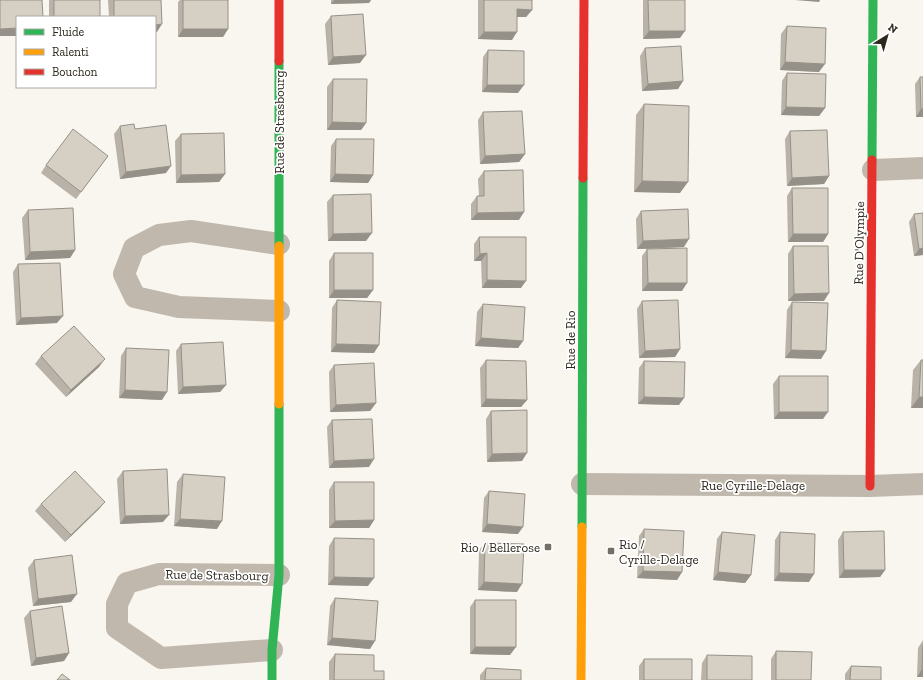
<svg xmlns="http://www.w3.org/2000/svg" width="923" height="680" viewBox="0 0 923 680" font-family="'Zilla Slab',serif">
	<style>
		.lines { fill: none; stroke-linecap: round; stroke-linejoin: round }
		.street { stroke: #c0b8ad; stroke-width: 22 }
		.fast { stroke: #30b455; stroke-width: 9 }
		.slow { stroke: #ff9f0a; stroke-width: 9 }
		.jam { stroke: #e5322d; stroke-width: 9 }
		.wall { fill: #b8b2a8 }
		.shaded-wall { fill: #969188 }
		.building { fill: #d6cfc3; stroke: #969188 }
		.poi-dot { fill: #746f66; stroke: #fff; stroke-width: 1.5 }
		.labels { text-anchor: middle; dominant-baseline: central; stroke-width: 3.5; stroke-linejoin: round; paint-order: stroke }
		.street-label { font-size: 13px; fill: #2d271c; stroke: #fff }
		.poi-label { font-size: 13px; fill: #2d271c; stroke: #fff; text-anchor: start }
	</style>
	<rect width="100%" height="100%" fill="#f9f5ef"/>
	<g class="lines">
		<path class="street" d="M873 170 923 168
			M279 311 179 307 135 297 124 274 134 248 159 235 191 231 279 244
			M582 484 870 486 923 484
			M272 650 161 658 117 628V604L127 583 159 574 279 575"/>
		<path class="fast" d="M279 61V246
			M872 160 873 0
			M582 527 583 178
			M272 680V650L279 575V404"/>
		<path class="slow" d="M279 246V404
			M581 680 582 527"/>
		<path class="jam" d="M279 0V61
			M583 178 584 0
			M870 486 872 160"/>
	</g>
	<path class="wall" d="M49 0H100V17H49Z
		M108 0H161L157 32H155V17H109Z
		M180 0H228V29L223 37H178V2Z
		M331 0H371L369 3 331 4Z
		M478 0H532V10L526 17H517L512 40 478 39Z
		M643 0H685L680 38 643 39Z
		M331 16 360 63 328 65 325 24Z
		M787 26 819 72 780 70 781 34Z
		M645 48 683 81 678 89 642 91 640 56Z
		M488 50 518 93 482 92 483 57Z
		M787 73 825 108 819 116 781 115 782 81Z
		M920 77 923 117H916L915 84Z
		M333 79 366 123 361 130H327V87Z
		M644 104 680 193 634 192 636 115Z
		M483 112 525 154 519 162 480 164 478 120Z
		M120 126 135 129 166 173 120 179 114 134Z
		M790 131 829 176 824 184 787 186 785 139Z
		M181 134 225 174 219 182 176 183 175 141Z
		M336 139 373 175 368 183 330 182 331 146Z
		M108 156 76 199 41 173 46 165Z
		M484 171 519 220H471V204L477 196H479L478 179Z
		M792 188 828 234 823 242H788L787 196Z
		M333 195 366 241H328L327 202Z
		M28 210 75 250 70 258 25 260 22 218Z
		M641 211 684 247 648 249 682 291H642V256L647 249H637L636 219Z
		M923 213V255L914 256 909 222 914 214Z
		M479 237 521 288H482L481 261H474V244Z
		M793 246 824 301H788V254Z
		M334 253 373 290 367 298H329V261Z
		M18 264 57 323 16 325 13 272Z
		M337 300 374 353 331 352 332 308Z
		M642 301 680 349 675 357 639 358 637 309Z
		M792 302 821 359 785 358 787 310Z
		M483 304 523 341 518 348 475 346 477 312Z
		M181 344 226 385 220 392 178 394 176 351Z
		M126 348 162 400 119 398 121 356Z
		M41 356 99 367 66 397 35 364Z
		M486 360 527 400 521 407H481L480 368Z
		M921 360 923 408H911L913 370Z
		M644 361 679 405 638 404 639 368Z
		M334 365 376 403 370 411 330 412 329 372Z
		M779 376 823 419H774L773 384Z
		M491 411 522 461 487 462 486 419Z
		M332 420 369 467 329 468 327 427Z
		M123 471 163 522 120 524 117 479Z
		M183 474 217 529 174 526 177 482Z
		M334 482 374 520 369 528H329V490Z
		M489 491 518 534 482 532 484 498Z
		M105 502 99 509 65 542 35 511 41 504Z
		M644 529 682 572 677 580 637 578 639 536Z
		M722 532 751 575 745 583 713 580 717 539Z
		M780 532 809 582 774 581 775 540Z
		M843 532 885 570 880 577 839 578 838 540Z
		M334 538 368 586 328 585 329 546Z
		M485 543 517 592 478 590 479 550Z
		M34 560 71 602 33 606 28 568Z
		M335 598 370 649 327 645 330 606Z
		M475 600 510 655 470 654V607Z
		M30 611 69 653 64 661 31 666 24 618Z
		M923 640V677H917L918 648Z
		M776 651 811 680H771V659Z
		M335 654 374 671 384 680H329V662Z
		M707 655 752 680H701L702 663Z
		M644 659 692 680H639V666Z
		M851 666 881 680H845V674Z
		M486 668 521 680H480V675Z"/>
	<path class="shaded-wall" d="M334 0H371L369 3 331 4Z
		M795 0H820L819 2Z
		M517 9 532 10 526 17H512Z
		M162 24 157 32H155V25Z
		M17 28V36H0V29Z
		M183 29H228L223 37H178Z
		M649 31H685L680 38 643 39Z
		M484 32H517L512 40 478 39Z
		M366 55 360 63 328 65 333 57Z
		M785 62 825 64 819 72 780 70Z
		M683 81 678 89 642 91 648 84Z
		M487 85H524L518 93 482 92Z
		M786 107 825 108 819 116 781 115Z
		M921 109H923V117H916Z
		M332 122 366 123 361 130H327Z
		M525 154 519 162 480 164 485 156Z
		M171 166 166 173 120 179 126 172Z
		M225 174 219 182 176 183 181 175Z
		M335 174 373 175 368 183 330 182Z
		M829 176 824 184 787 186 792 178Z
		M642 181 688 182 680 193 634 192Z
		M524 212 519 220H471L477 213Z
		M372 233 366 241H328L333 234Z
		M793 234H828L823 242H788Z
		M689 239 684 247 637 249 643 241Z
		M923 248V255L914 256 919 249Z
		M75 250 70 258 25 260 30 252Z
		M487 253 481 261H474L480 254Z
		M487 280 526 281 521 288H482Z
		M648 283H687L682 291H642Z
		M334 290H373L367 298H329Z
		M829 293 824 301H788L794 294Z
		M63 316 57 323 16 325 21 318Z
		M481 338 523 341 518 348 475 346Z
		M336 344 379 345 374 353 331 352Z
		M680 349 675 357 639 358 645 351Z
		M791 350 826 351 821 359 785 358Z
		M105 359 99 367 66 397 71 390Z
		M226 385 220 392 178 394 183 387Z
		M125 390 167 392 162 400 119 398Z
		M644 397 684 398 679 405 638 404Z
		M919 397H923V408H911Z
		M486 399 527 400 521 407H481Z
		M376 403 370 411 330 412 336 405Z
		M779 412H828L823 419H774Z
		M527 453 522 461 487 462 492 454Z
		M374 459 369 467 329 468 334 461Z
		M105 502 99 509 65 542 71 535Z
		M169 515 163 522 120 524 125 516Z
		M180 519 222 521 217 529 174 526Z
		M374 520 369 528H329L335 521Z
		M487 524 523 527 518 534 482 532Z
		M844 570H885L880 577 839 578Z
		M643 571 682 572 677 580 637 578Z
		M718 572 751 575 745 583 713 580Z
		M779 573 814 574 809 582 774 581Z
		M334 577 374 578 368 586 328 585Z
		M484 582 522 584 517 592 478 590Z
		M77 594 71 602 33 606 38 599Z
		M332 638 375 641 370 649 327 645Z
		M475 647H516L510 655 470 654Z
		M69 653 64 661 31 666 36 658Z
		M922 669H923V677H917Z"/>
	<path class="building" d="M0 0H42L43 17H17V28L0 29Z
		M54 0H100V17H54Z
		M114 0H161L162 24 155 25V17H114Z
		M183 0H228V29H183Z
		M484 0H532V10L517 9V32H484Z
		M648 0H685V31H649Z
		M363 14 366 55 333 57 331 16Z
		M787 26 826 28 825 64 785 62Z
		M681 46 683 81 648 84 645 48Z
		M488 50 524 51V85H487Z
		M787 73 826 74 825 108 786 107Z
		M920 77H923V109H921Z
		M333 79H367L366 123 332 122Z
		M644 104 689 106 688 182 642 181Z
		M522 111 525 154 485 156 483 112Z
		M134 124 135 129 166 125 171 166 126 172 120 126Z
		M73 129 108 156 81 192 46 165Z
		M827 130 829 176 792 178 790 131Z
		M224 133 225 174 181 175V134Z
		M336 139H374L373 175 335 174Z
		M523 170 524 212 477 213V196H484V171Z
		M792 188H828V234H793Z
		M371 194 372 233 333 234V195Z
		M73 208 75 250 30 252 28 210Z
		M688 209 689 239 643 241 641 211Z
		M923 213V248L919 249 914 214Z
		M479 237H526V281L487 280V253L480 254Z
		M793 246H828L829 293 794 294Z
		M687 248V283H648L647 249Z
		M334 253H373V290H334Z
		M60 263 63 316 21 318 18 264Z
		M337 300 381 302 379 345 336 344Z
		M678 300 680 349 645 351 642 301Z
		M792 302 828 303 826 351 791 350Z
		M483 304 525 307 523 341 481 338Z
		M74 326 105 359 71 390 41 356Z
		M223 342 226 385 183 387 181 344Z
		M126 348 169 350 167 392 125 390Z
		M486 360 526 361 527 400 486 399Z
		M921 360H923V397H919Z
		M644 361 685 362 684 398 644 397Z
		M374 363 376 403 336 405 334 365Z
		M779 376H828V412H779Z
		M527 410V453L492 454 491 411Z
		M372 419 374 459 334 461 332 420Z
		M167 469 169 515 125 516 123 471Z
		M75 471 105 502 71 535 41 504Z
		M183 474 225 477 222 521 180 519Z
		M334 482H374V520L335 521Z
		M489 491 525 494 523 527 487 524Z
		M644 529 684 531 682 572 643 571Z
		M884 531 885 570H844L843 532Z
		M722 532 755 535 751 575 718 572Z
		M780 532 815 534 814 574 779 573Z
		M334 538 374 539V578L334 577Z
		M485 543 524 544 522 584 484 582Z
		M72 555 77 594 38 599 34 560Z
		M335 598 378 601 375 641 332 638Z
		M475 600H516V647H475Z
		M62 606 69 653 36 658 30 611Z
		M923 645V669H922Z
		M776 651 812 652 811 680H776Z
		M335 654 374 655V671H384V680H334Z
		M707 655 752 656V680H707Z
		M644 659H692V680H644Z
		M851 666 881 667V680H850Z
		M486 668 521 670V680H485Z
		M62 674 70 680H57Z"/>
	<g class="poi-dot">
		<rect x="544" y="543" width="8" height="8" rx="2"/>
		<rect x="607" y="547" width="8" height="8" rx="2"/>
	</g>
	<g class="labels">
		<g class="street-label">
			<text transform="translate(279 122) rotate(-90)">Rue de Strasbourg</text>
			<text transform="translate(859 243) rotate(-89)">Rue D'Olympie</text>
			<text transform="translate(570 340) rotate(-90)">Rue de Rio</text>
			<text x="753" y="485">Rue Cyrille-Delage</text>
			<text transform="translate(217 575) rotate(1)">Rue de Strasbourg</text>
		</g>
		<g class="poi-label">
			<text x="619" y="544">Rio /<tspan x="619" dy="15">Cyrille-Delage</tspan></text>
			<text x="540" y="547" text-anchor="end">Rio / Bellerose</text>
		</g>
	</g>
	<rect x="16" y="16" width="140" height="72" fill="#ffffff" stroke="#aba9a4"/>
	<rect x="24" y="29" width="20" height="6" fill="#30b455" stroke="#aba9a4"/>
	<text x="52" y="36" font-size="12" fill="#2d271c">Fluide</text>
	<rect x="24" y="49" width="20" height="6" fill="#ff9f0a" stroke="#aba9a4"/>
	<text x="52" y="56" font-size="12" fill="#2d271c">Ralenti</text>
	<rect x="24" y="69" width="20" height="6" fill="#e5322d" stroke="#aba9a4"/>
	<text x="52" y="76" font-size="12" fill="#2d271c">Bouchon</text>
	<g transform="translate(887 36) rotate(37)" stroke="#ffffff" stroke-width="3" paint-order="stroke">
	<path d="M0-3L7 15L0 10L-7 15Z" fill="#2d271c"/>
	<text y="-6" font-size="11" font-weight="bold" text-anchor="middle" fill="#2d271c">N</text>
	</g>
</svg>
